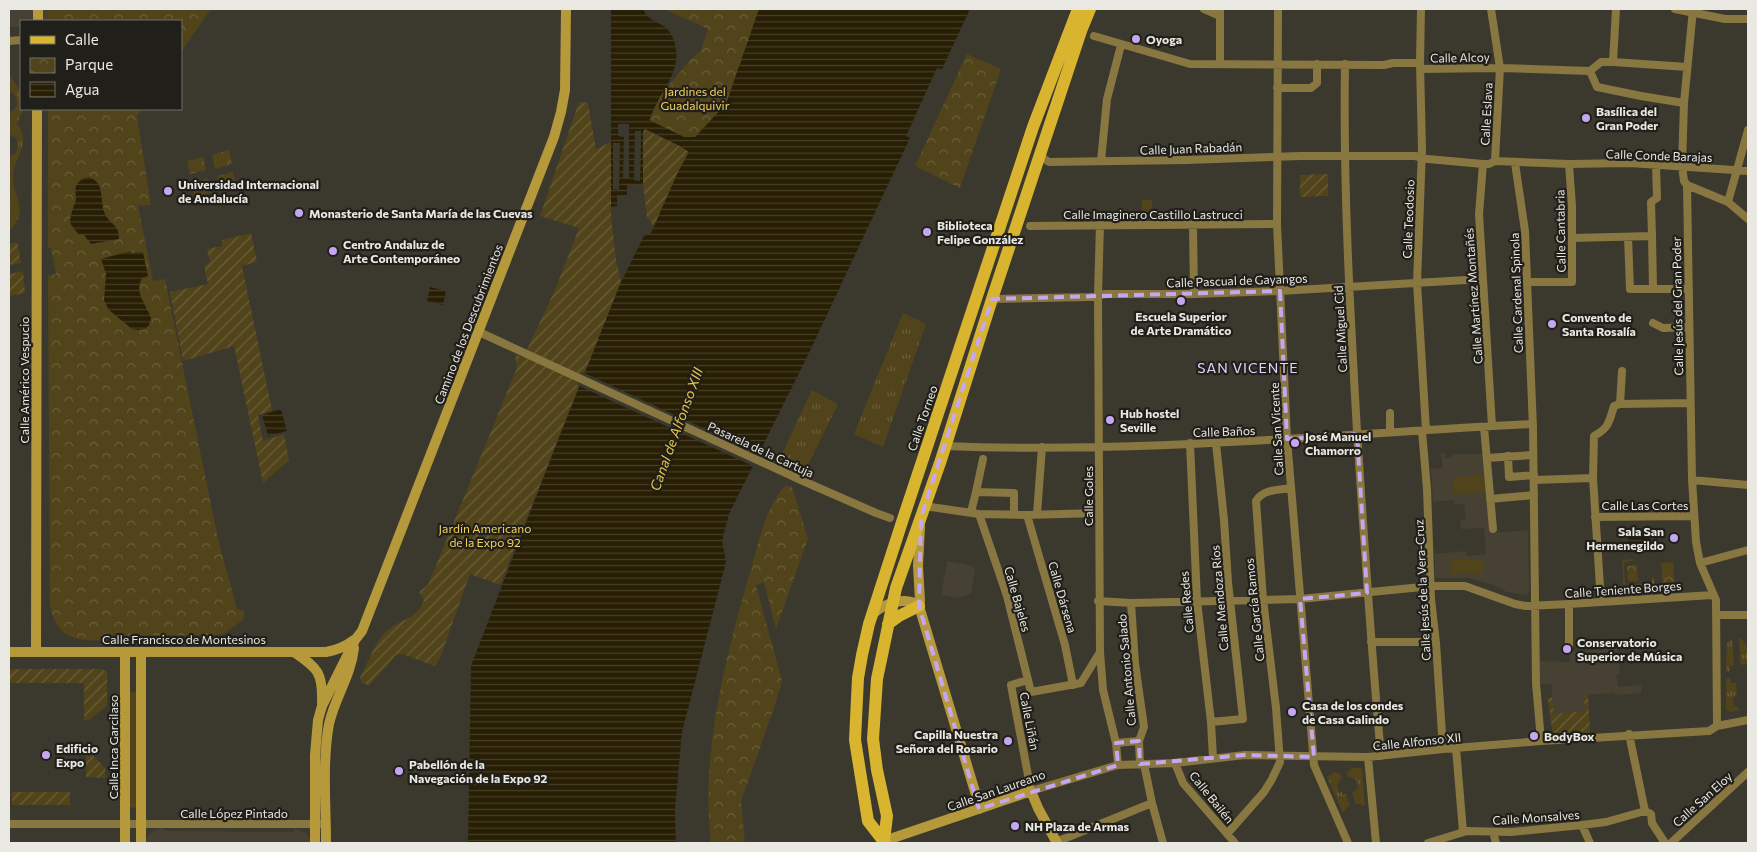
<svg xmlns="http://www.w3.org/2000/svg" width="1757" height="852" viewBox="0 0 1757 852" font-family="Commissioner,sans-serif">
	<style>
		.built { fill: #464132 }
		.grass { fill: url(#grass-tufts) }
		.park { fill: url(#park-crowns) }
		.garden { fill: url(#garden-furrows) }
		.pitch { fill: #51441a }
		.water { fill: url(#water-rules); fill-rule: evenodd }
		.pier { fill: #3b382e }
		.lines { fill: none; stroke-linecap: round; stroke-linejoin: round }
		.street { stroke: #887740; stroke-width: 8 }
		.secondary { stroke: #b5993a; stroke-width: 10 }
		.primary { stroke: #d8b42f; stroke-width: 12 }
		.marked { fill: none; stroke: #c5a7f1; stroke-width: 4; stroke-dasharray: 10 6; stroke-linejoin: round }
		.poi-dot { fill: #c5a7f1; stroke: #211f1a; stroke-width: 2 }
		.labels { text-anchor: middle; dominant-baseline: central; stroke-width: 4.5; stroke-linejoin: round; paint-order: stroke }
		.poi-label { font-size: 12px; font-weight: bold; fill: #eae8e2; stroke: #211f1a; text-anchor: start }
		.street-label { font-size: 12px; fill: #eae8e2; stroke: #211f1a }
		.park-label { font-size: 12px; fill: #f5d25a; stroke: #211f1a }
		.neighbourhood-label { font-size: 14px; letter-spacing: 1px; fill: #e3d2fd; stroke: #211f1a }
		.water-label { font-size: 14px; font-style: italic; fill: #e7c44b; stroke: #211f1a }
	</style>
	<defs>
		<pattern id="grass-tufts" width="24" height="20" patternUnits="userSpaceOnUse" patternTransform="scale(1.25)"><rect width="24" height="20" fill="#51441a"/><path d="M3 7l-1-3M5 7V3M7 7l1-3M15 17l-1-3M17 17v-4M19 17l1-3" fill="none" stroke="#6a5f3b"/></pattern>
		<pattern id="park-crowns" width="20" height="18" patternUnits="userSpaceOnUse" patternTransform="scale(1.25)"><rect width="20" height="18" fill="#51441a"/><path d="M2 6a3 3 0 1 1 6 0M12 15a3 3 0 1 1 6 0" fill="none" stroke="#6a5f3b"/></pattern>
		<pattern id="garden-furrows" width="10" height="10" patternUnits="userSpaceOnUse" patternTransform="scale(1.25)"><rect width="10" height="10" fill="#51441a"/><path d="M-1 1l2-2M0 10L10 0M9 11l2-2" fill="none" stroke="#6a5f3b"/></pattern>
		<pattern id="water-rules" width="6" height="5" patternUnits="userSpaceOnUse" patternTransform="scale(1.25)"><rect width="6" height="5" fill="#271e03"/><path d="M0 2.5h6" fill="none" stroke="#463f27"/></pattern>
	</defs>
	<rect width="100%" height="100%" fill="#3b382e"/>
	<path class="built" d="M9 9H48V21H21V27H9Z
		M1441 453H1445V458H1450L1453 454H1484L1491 533 1528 530 1529 592 1526 595 1507 592 1493 585 1470 578H1435V554L1466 551 1467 556 1486 554 1484 528 1461 529 1460 521 1466 520 1464 504 1454 505V500L1433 502 1431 469 1443 468Z
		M947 561 973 566 975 569 971 594 957 598 941 595Z
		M1617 648 1620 674H1617L1618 687 1641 685 1642 693 1615 695 1614 693 1588 695 1590 733 1553 736 1548 698 1552 697V684H1540V661L1570 662 1569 652Z
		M160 828H163L164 831 291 832H293L294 828 306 833 310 838 311 843H145L149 834Z"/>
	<path class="grass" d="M9 74 21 91V109H23V111L17 123C32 145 15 155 13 175 12 196 31 211 9 231V156L16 153 18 145 16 138 9 134V113C20 108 19 96 9 91Z
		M903 313 926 324 883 447 854 434Z
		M812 390 838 404 804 473 778 462Z
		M1633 559V561L1624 562 1625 585 1652 583V577H1654L1655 589 1624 591 1622 560Z
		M1732 638 1734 665 1730 666V671L1726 672 1727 643Z
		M1739 638C1750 642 1748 659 1748 669L1746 664 1741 665 1740 661Z
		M1730 678 1731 683H1736L1737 694 1733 698 1734 706 1738 707 1739 710 1730 712 1726 709V679Z
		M129 692H137V807L134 808 130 807Z
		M1351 768H1362L1365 806 1359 804H1356L1352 792 1356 791V789L1358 788 1356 779H1353L1352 777 1348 778 1347 773Z
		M1334 772 1341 774 1342 779 1339 780V783L1337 784 1339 793 1342 792 1343 795 1346 794 1350 806 1347 807 1343 813 1327 777Z"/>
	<path class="park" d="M48 9H211L181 52V21H48Z
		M664 9H759L726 104 696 137H684L649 120 660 96 689 61 701 50 708 29Z
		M967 54 1001 69 960 188 915 166Z
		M48 109H142L137 116 151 205 138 206 153 281 165 279 218 539 237 609 245 611 243 620 222 635 111 636V641C79 640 58 643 50 606L48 276 56 274 51 248H48Z
		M229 150 232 164 215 169 212 155Z
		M203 157 206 170 190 174 187 161Z
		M233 172 236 185 220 189 217 176Z
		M208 178 211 193 195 197 191 183Z
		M1142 200H1152V213H1142Z
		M786 485 792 487 808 539 776 629 764 582 756 585 782 681 774 708 741 801 745 843H711C700 753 727 651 752 565 760 538 766 505 786 485Z
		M1673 562 1675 587 1663 588 1661 563Z
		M1637 565 1638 581H1628L1627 566Z"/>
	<path class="garden" d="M579 102 588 103 596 149 611 142V217L616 260 621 282 500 585 470 574 440 658 434 666 403 654 396 655 369 686 364 683 362 684 360 678C365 668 378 638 385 632 398 620 417 620 424 600L419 592 428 585 517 368 515 354 523 358 555 290 579 228 540 216Z
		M645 129 680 146 689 152 678 172 654 226 647 217 643 185V132Z
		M1328 174V196L1300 197V175Z
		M251 233 257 262 242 266 272 410 258 415 263 441 284 434 289 460 263 483 234 346 183 361 170 292 208 284 204 266 210 262 207 249 222 246V240Z
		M17 242 21 263 9 265V244Z
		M23 271 25 293 9 296V274Z
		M9 669H102L107 672V705L89 720H84V683H9Z
		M1584 695H1588L1590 733 1553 736 1548 698H1552L1554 714 1585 711Z
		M86 752H90L105 768 106 778 86 777Z
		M12 792H70V805H12Z"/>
	<path class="pitch" d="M1484 475 1486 491 1454 495 1453 478Z
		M1452 560H1483V574H1452Z"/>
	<path class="water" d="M611 9H644C645 20 659 21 666 28 670 31 673 37 674 41 681 62 672 78 661 95 656 103 653 112 649 120L684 137H695L726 104 759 9H970L942 69 937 68 906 136 910 138 808 355 729 514 722 541 726 562 682 732 675 809 676 843H468L471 666 558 440 621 282 644 236 651 233 678 172 689 152 680 146 645 129 643 132V185H627V195H617V206L611 207ZM618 124H629V178H623L624 137 618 136ZM635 131H641L640 181 634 180ZM613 143H620L619 190 613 189Z
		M89 177C107 184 98 201 106 216 112 226 119 224 119 239L91 244 84 235 78 234 70 223C70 214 74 208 76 199 76 195 75 190 76 186 79 180 84 178 89 177Z
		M131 251V253L143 252 148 276 142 278C134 294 146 303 151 318L149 325 145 329 138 330 132 329 109 310 104 300 106 274 101 259Z
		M430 287 446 291 443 305 427 301Z
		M281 409 287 431 268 436 262 415Z
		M1650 535 1651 542 1628 544V537Z"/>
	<path class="pier" d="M582 372 761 455 755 467 577 385Z"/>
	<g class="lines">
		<path class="street" d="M1204 9 1220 16
			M1220 9V64
			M1278 9 1277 224 1287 439 1296 546 1314 765 1348 843
			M1421 9 1420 63 1422 149 1417 283 1426 430
			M1491 9 1500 68 1495 161
			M1675 9 1725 19H1748
			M1693 9 1684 103 1682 166 1684 181 1687 185 1692 479 1696 542 1700 563 1716 600 1717 726
			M1094 36 1190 64 1384 65 1393 63H1420
			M9 41 21 40
			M1613 62 1616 9
			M1345 64C1343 187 1350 309 1357 431 1364 540 1371 648 1381 756
			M1420 69 1500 68 1590 71 1601 62H1613L1687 67
			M1590 71 1597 87 1641 96 1684 103
			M1277 88H1311L1317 83V64
			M1040 156 1049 162 1187 160 1301 156H1415L1428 159 1483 164H1489L1495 161 1569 164 1630 163 1748 171
			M1101 161 1107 99 1121 45
			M1515 163 1525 231 1533 428 1536 683 1541 741
			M1483 164 1479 214 1492 426
			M1687 185 1728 202 1748 219
			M1728 202 1748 130
			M1100 224 1098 295 1100 652 1103 690 1116 743 1118 765
			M1193 225 1194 294
			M1030 226 1277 224
			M1652 236 1653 289
			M1628 237 1630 289H1689
			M1573 238 1652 236 1651 202 1657 198 1656 165
			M1527 282H1572V206L1569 164
			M992 299 1090 297 1106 294H1194L1280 291 1483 279
			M1653 323 1663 328 1689 327
			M479 332 803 481 876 513 890 518
			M1620 404 1622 371
			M1390 413V432
			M1484 427 1493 529
			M1422 431 1427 489 1431 599 1436 643 1443 749
			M1190 443 1197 601 1211 722 1213 758
			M945 446C1141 454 1337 434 1533 424
			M1508 456 1509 477 1534 475
			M1487 458 1533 455
			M1534 480 1593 478
			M1692 480 1748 485
			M976 492 983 459
			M1490 499 1534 495
			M924 506 979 514 1027 515 1099 513
			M971 512 976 492 1014 493V514
			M979 514 1007 596 1031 692 1081 683 1100 652
			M1037 514 1042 447
			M1027 515 1065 645 1073 685
			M1595 517 1694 516
			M1700 563 1748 550
			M1098 601 1131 603 1300 599 1432 586H1465L1515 604 1526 606 1569 604 1713 595
			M1601 602 1593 478 1594 436C1609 428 1609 422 1614 406L1620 404 1690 403
			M1131 603 1135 663 1144 727 1139 741 1140 764
			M1569 604V645
			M1716 615H1748
			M1371 642H1435
			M1028 680 1011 685 1031 791 1118 765 1175 763 1245 755 1368 757 1443 749 1541 741 1709 731 1717 726 1748 720
			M1211 722 1243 719 1228 582 1224 520 1216 443
			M1629 734 1645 811 1651 814 1652 823 1665 843
			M1116 743 1139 741
			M1456 748 1463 832
			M1368 757 1376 843
			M1175 763 1183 783 1235 843
			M1144 764 1152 803 1163 843
			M9 824H319
			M1582 825 1590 843
			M1493 832 1496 843
			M1227 834 1264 792 1272 779 1280 762 1276 708 1263 599 1256 501C1263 489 1279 490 1291 488
			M1056 842 1152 803
			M1428 843 1467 831 1511 832 1582 825 1606 822 1645 811
			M1671 843 1748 772"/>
		<path class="secondary" d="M38 21V9
			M920 527 918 566 920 601 919 606 976 795 979 809
			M873 614C883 604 906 595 919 606
			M9 652H326C338 650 345 647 354 640
			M36 652 37 109
			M294 652C318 668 323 673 322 703
			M884 841 1031 791 1038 808 1057 843
			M125 843V652
			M141 843V652
			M315 843V755L318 720 322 706 355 640 362 631 554 137 561 112 565 90 566 9
			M326 843C326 805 322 762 329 724 335 697 351 676 354 648"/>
		<path class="primary" d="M888 624 899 616 919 606
			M884 841 887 816 877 770 873 739 877 679 896 588 941 460 992 299 1081 31 1090 9
			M885 843 868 821 855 740 858 678 862 655 869 624 902 522 1033 127 1078 9"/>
	</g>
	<path class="marked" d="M1280 291 1287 439 1357 434 1367 593 1300 599 1314 757 1245 755 1140 764 1139 741 1116 743 1118 765 979 809 919 606 921 517 992 299Z"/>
	<g class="poi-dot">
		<circle cx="1136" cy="39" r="5"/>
		<circle cx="1586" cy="118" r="5"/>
		<circle cx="168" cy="191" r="5"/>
		<circle cx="299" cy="213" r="5"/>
		<circle cx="927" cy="232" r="5"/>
		<circle cx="333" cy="251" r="5"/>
		<circle cx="1181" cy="301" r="5"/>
		<circle cx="1552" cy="324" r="5"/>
		<circle cx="1110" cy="420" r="5"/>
		<circle cx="1295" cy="443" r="5"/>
		<circle cx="1674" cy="538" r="5"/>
		<circle cx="1567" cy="649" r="5"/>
		<circle cx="1292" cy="712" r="5"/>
		<circle cx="1534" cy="736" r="5"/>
		<circle cx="1008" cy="741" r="5"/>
		<circle cx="46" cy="755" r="5"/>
		<circle cx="399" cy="771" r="5"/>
		<circle cx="1015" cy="826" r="5"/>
	</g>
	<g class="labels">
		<g class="poi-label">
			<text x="1146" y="39">Oyoga</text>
			<text x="1596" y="111">Basílica del<tspan x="1596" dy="14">Gran Poder</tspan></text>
			<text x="178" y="184">Universidad Internacional<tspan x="178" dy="14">de Andalucía</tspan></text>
			<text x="309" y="213">Monasterio de Santa María de las Cuevas</text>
			<text x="937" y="225">Biblioteca<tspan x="937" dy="14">Felipe González</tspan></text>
			<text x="343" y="244">Centro Andaluz de<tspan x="343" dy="14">Arte Contemporáneo</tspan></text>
			<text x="1181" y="316" text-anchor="middle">Escuela Superior<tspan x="1181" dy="14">de Arte Dramático</tspan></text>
			<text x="1562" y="317">Convento de<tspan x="1562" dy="14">Santa Rosalía</tspan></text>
			<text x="1120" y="413">Hub hostel<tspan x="1120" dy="14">Seville</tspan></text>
			<text x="1305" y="436">José Manuel<tspan x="1305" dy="14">Chamorro</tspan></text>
			<text x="1664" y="531" text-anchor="end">Sala San<tspan x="1664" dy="14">Hermenegildo</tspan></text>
			<text x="1577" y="642">Conservatorio<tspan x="1577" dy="14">Superior de Música</tspan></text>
			<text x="1302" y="705">Casa de los condes<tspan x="1302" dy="14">de Casa Galindo</tspan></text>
			<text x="998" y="734" text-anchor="end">Capilla Nuestra<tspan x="998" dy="14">Señora del Rosario</tspan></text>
			<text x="1544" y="736">BodyBox</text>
			<text x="56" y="748">Edificio<tspan x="56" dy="14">Expo</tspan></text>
			<text x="409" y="764">Pabellón de la<tspan x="409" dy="14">Navegación de la Expo 92</tspan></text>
			<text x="1025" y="826">NH Plaza de Armas</text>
		</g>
		<g class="street-label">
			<text transform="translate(1460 57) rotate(-1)">Calle Alcoy</text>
			<text transform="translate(1486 114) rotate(-87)">Calle Eslava</text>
			<text transform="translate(1191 148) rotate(-2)">Calle Juan Rabadán</text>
			<text transform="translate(1659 155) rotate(2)">Calle Conde Barajas</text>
			<text x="1153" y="214">Calle Imaginero Castillo Lastrucci</text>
			<text transform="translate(1408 219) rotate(-88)">Calle Teodosio</text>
			<text transform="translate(1560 231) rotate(-91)">Calle Cantabria</text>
			<text transform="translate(1237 280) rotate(-2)">Calle Pascual de Gayangos</text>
			<text transform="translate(1516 293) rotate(-92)">Calle Cardenal Spinola</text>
			<text transform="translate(1473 296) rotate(-94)">Calle Martínez Montañés</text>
			<text transform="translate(1677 306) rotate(-91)">Calle Jesús del Gran Poder</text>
			<text transform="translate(468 324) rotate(-69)">Camino de los Descubrimientos</text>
			<text transform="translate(1340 329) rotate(-93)">Calle Miguel Cid</text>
			<text transform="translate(24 380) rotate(-90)">Calle Américo Vespucio</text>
			<text transform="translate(922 418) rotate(-71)">Calle Torneo</text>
			<text transform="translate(1276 429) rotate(-93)">Calle San Vicente</text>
			<text transform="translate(1224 431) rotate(-2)">Calle Baños</text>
			<text transform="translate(761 449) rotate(25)">Pasarela de la Cartuja</text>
			<text transform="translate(1088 496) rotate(-90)">Calle Goles</text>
			<text x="1645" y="505">Calle Las Cortes</text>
			<text transform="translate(1623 589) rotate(-4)">Calle Teniente Borges</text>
			<text transform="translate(1422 590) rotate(-93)">Calle Jesús de la Vera-Cruz</text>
			<text transform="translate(1063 597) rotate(74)">Calle Dársena</text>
			<text transform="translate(1219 598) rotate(-95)">Calle Mendoza Ríos</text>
			<text transform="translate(1018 599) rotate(74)">Calle Bajeles</text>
			<text transform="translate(1186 602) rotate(-95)">Calle Redes</text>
			<text transform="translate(1254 610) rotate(-96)">Calle García Ramos</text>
			<text x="184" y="639">Calle Francisco de Montesinos</text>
			<text transform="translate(1126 670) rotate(-95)">Calle Antonio Salado</text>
			<text transform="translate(1030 721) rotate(79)">Calle Liñán</text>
			<text transform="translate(1417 741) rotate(-6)">Calle Alfonso XII</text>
			<text transform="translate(113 747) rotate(-90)">Calle Inca Garcilaso</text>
			<text transform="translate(996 790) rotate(-19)">Calle San Laureano</text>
			<text transform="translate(1212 797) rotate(51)">Calle Bailén</text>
			<text transform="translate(1702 799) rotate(-42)">Calle San Eloy</text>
			<text x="234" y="813">Calle López Pintado</text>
			<text transform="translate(1536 817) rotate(-4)">Calle Monsalves</text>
		</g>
		<g class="park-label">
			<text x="695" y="91">Jardines del<tspan x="695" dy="14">Guadalquivir</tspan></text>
			<text x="485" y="528">Jardín Americano<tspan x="485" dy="14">de la Expo 92</tspan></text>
		</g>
		<g class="neighbourhood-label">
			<text x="1248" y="367">SAN VICENTE</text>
		</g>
		<g class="water-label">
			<text transform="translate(676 429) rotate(-70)">Canal de Alfonso XIII</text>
		</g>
	</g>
	<rect width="1757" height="852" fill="none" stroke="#eae8e2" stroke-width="20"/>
	<rect x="20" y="20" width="162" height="90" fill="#211f1a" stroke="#716f6a"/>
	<rect x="30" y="36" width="25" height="8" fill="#d8b42f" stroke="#716f6a"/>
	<text x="65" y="45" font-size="15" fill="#eae8e2">Calle</text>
	<rect x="30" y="58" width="25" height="15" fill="url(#park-crowns)" stroke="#716f6a"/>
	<text x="65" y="70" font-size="15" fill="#eae8e2">Parque</text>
	<rect x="30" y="82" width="25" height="15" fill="url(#water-rules)" stroke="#716f6a"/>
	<text x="65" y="95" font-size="15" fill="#eae8e2">Agua</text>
</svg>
